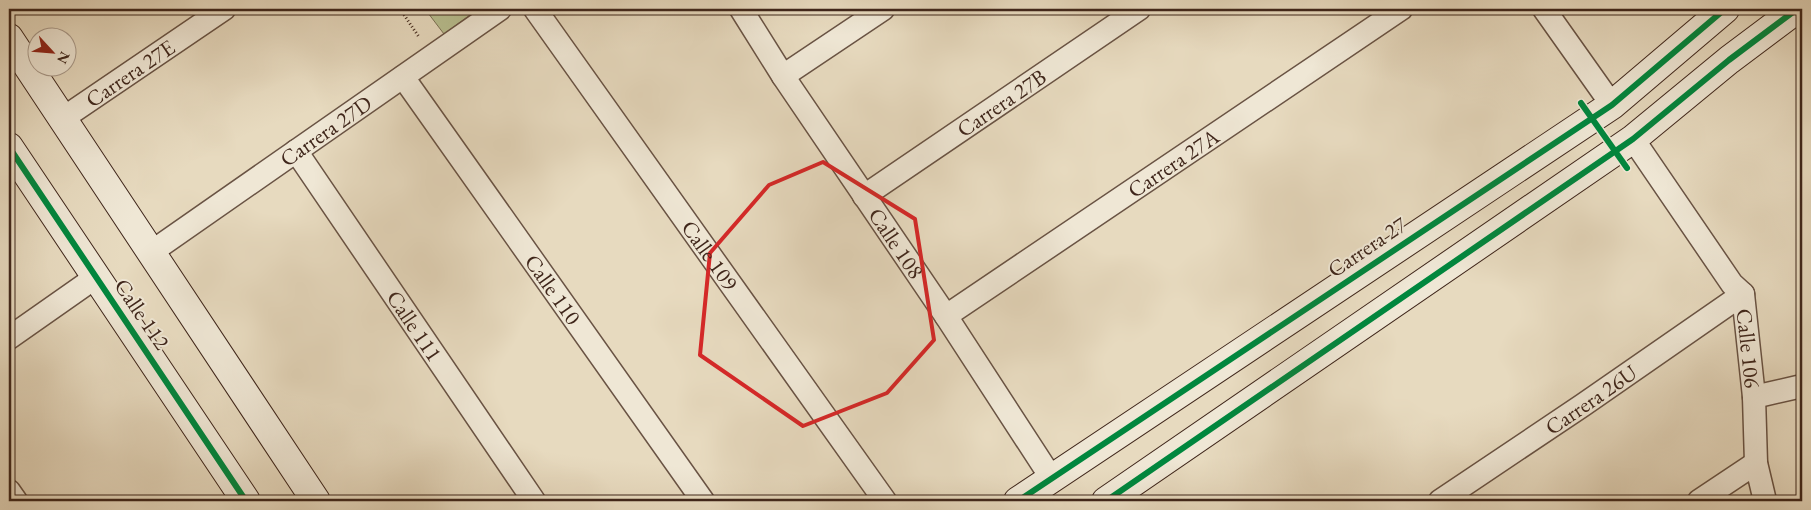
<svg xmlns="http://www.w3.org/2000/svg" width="1811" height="510" viewBox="0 0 1811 510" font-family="'EB Garamond',serif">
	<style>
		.green { fill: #b8bf90; stroke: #7c7256 }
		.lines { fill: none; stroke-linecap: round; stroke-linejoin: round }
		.street-casing { stroke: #695344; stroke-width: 25 }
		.secondary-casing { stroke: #3f261b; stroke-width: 30 }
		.path { stroke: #3f261b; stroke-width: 3; stroke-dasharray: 1 2.5; stroke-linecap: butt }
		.street { stroke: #efe7d5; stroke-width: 22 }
		.secondary { stroke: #efe7d5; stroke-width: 28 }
		.cycleway-casing { stroke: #efe7d5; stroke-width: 9 }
		.cycleway { stroke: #00873e; stroke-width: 6 }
		.marked { fill: none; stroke: #d62828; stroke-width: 4; stroke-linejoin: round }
		.labels { text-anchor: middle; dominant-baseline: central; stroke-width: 4; stroke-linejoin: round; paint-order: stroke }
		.street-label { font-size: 22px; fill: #3f261b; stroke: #efe7d5 }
	</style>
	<rect width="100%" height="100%" fill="#e7dabf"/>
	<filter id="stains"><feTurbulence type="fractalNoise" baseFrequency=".004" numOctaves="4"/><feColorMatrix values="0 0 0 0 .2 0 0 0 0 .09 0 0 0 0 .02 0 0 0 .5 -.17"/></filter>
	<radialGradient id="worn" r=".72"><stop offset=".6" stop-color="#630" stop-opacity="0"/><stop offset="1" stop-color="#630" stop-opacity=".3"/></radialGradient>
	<path class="green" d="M425 9H478L444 34Z"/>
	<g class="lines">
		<defs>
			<g id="street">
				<path id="s1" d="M535 9 885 501"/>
				<path id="s2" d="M741 9 783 76 946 316 1052 479"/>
				<path d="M1544 9 1612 105"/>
				<path d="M783 76 883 9"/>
				<path id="s3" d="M403 77 703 501"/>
				<path id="s4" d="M62 119 224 9"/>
				<path id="s5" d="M1633 139 1732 284 1743 294 1754 397 1756 463 1765 501"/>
				<path id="s6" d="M296 151 534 501"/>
				<path id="s7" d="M864 196 1139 9"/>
				<path id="s8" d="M150 253 500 9"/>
				<path id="s9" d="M946 316 1401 9"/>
				<path d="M9 338 96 277"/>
				<path d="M1754 397 1802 386"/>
				<path d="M9 491 16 501"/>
				<path id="s10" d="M1440 501 1583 405 1743 294"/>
				<path d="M1699 501 1756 463"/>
			</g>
			<path id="secondary" d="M9 38 316 501
				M9 147 246 501
				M1018 501 1612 105 1725 9
				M1106 501 1633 139 1729 60 1797 9"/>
		</defs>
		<use href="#street" class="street-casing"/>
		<use href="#secondary" class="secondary-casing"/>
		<path class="path" d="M400 9 419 37"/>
		<use href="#street" class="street"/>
		<use href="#secondary" class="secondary"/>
		<defs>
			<path id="cycleway" d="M1581 103 1627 168
				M9 147 246 501
				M1018 501 1612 105 1725 9
				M1106 501 1633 139 1729 60 1797 9"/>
		</defs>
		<use href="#cycleway" class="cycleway-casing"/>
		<use href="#cycleway" class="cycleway"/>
	</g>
	<path class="marked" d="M823 162 915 219 934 340 887 393 803 426 700 355 710 253 769 185Z"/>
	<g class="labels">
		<g class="street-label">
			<text stroke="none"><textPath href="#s4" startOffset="82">Carrera 27E</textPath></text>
			<text stroke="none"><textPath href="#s7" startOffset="166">Carrera 27B</textPath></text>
			<text stroke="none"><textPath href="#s8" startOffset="214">Carrera 27D</textPath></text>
			<text stroke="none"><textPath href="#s9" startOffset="274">Carrera 27A</textPath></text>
			<text stroke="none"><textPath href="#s2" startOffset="281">Calle 108</textPath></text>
			<text transform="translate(1367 247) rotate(-34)">Carrera 27</text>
			<text stroke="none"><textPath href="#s1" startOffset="302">Calle 109</textPath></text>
			<text stroke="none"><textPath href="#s3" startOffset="260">Calle 110</textPath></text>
			<text transform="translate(142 314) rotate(56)">Calle 112</text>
			<text stroke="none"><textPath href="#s6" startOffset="211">Calle 111</textPath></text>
			<text stroke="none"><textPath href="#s5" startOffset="245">Calle 106</textPath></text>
			<text stroke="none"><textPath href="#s10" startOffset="182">Carrera 26U</textPath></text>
		</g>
	</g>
	<rect width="1811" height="510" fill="none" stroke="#e7dabf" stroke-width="30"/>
	<rect x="10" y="10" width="1791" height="490" fill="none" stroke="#3f261b" stroke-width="2.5"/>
	<rect x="15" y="15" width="1781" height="480" fill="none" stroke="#3f261b"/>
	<g transform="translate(52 52) rotate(116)"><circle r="24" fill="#efe7d5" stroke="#a99a8b"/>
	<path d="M0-4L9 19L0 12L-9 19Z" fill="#8f2418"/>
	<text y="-8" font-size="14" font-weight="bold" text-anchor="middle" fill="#3f261b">N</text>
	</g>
	<rect width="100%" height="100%" filter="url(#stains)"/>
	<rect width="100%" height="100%" fill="url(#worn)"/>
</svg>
